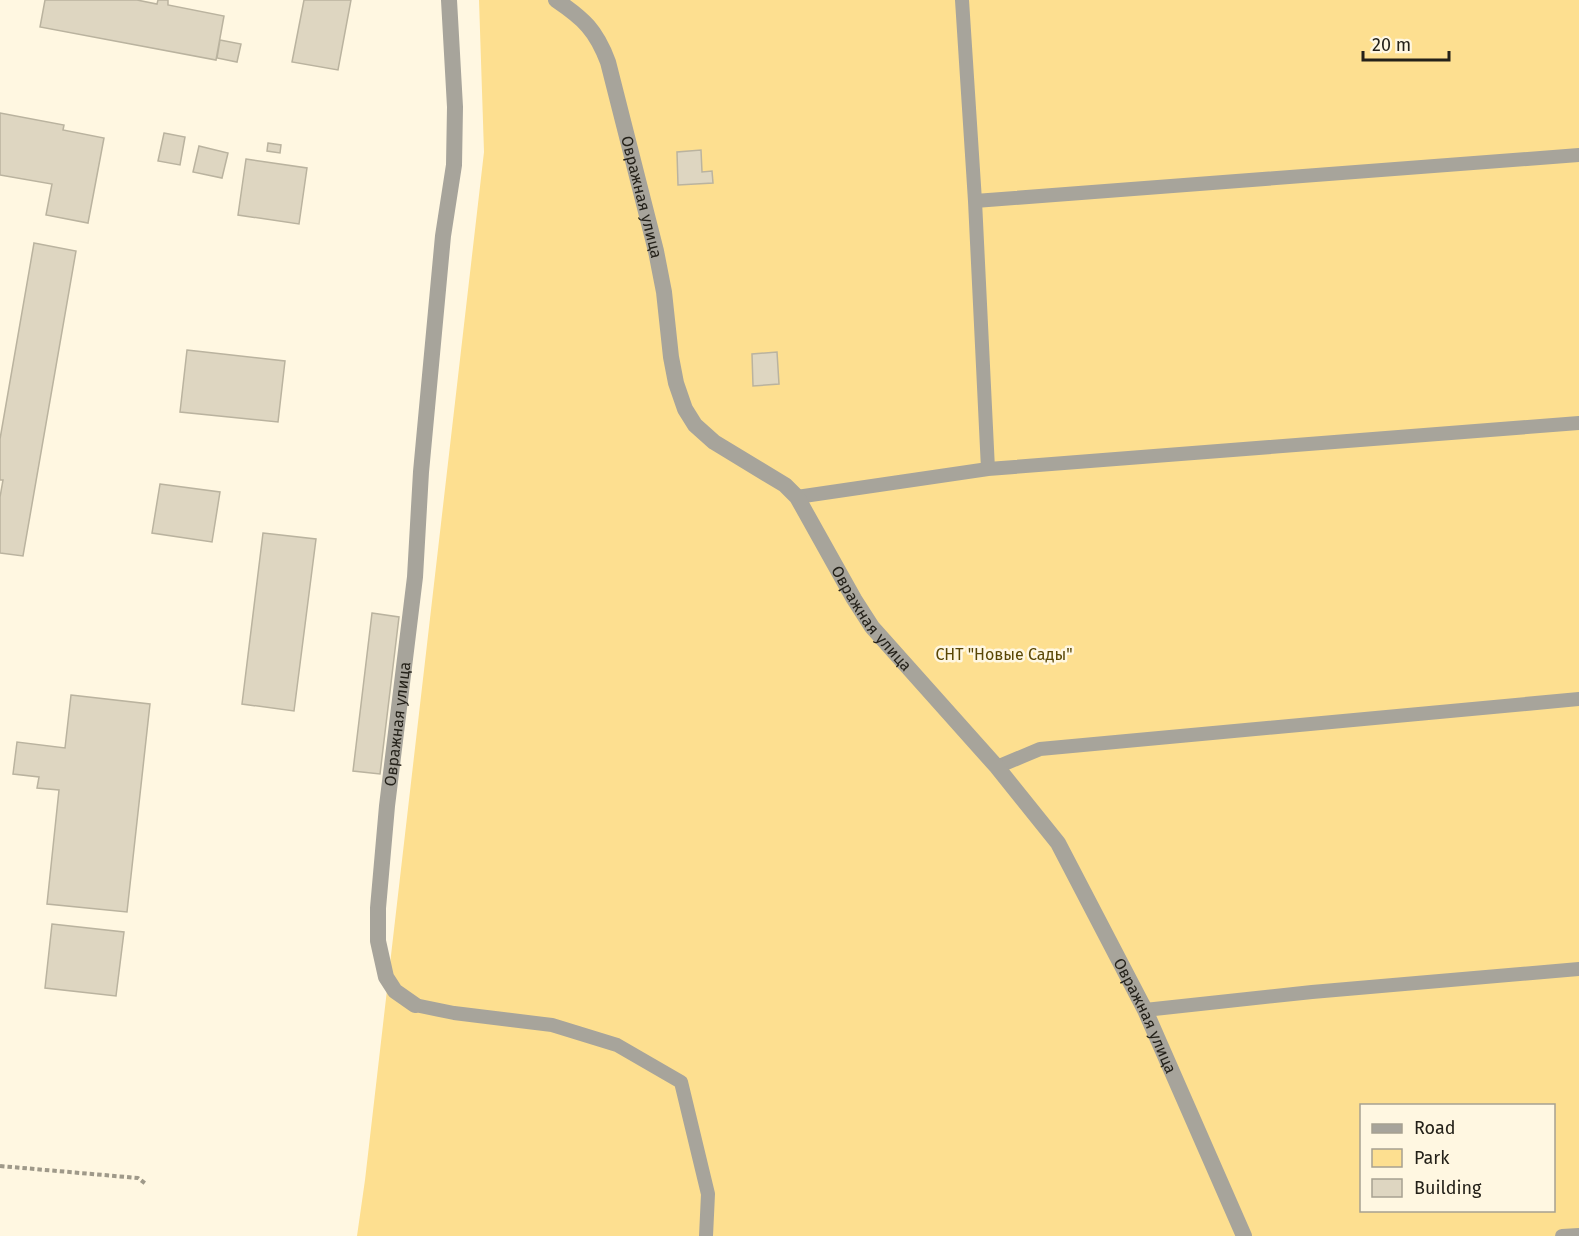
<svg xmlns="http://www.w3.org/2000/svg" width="1579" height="1236" viewBox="0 0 1579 1236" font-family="'Fira Sans',sans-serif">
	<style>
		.green { fill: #fddf90; fill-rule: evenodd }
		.building { fill: #ded6c1; stroke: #bab39f; stroke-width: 1.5 }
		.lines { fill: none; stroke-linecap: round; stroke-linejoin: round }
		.path { stroke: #9f9989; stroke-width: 4; stroke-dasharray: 4.5 3; stroke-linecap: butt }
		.service { stroke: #a7a49b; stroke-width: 14 }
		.minor { stroke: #a7a49b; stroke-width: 16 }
		.labels { text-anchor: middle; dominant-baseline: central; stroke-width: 5; stroke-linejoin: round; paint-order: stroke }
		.street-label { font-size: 16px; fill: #242119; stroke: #fff7e1 }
		.park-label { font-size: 16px; fill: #594604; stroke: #fff7e1 }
	</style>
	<rect width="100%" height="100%" fill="#fff7e1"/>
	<path class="green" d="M479 0H1579V1236H357L365 1180 484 152ZM1362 1106H1554V1210H1362Z"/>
	<path class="building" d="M45 0H137L157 4 158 0H168V5L224 16 216 60 40 27Z
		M304 0H351L338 70 292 62Z
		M220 40 241 44 237 62 217 58Z
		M0 113 64 125 63 130 104 138 88 223 46 215 52 184 0 175Z
		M164 133 185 137 180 165 158 161Z
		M268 143 281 145 280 153 267 151Z
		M199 146 228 153 222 178 193 172Z
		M701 150 702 172 712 171 713 183 678 185 677 152Z
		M246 159 307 168 299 224 238 215Z
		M34 243 76 251 23 556 0 553V497L3 480H0V439Z
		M187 350 285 361 278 422 180 412Z
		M777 352 779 384 753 386 752 354Z
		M160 484 220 492 212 542 152 533Z
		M263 533 316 539 294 711 242 704Z
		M372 613 399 617 380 774 353 771Z
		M71 695 150 704 127 912 47 904 59 790 37 788 39 777 13 774 17 742 65 748Z
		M52 924 124 932 116 996 45 988Z"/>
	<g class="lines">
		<path class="path" d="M0 1166 138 1178 146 1184"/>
		<path class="service" d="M962 0 975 201 988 469
			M975 201 1579 155
			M797 497 988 469 1579 423
			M997 767 1040 749 1579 699
			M415 1005 454 1013 552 1025 617 1045 681 1082 708 1194 706 1236
			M1145 1010 1312 992 1579 969
			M1562 1236 1579 1235"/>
		<g class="minor">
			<path id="s1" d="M556 0C584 19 596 30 608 62L656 251 664 292 671 357 676 383 685 409 695 425 714 442 785 485 797 497 854 599 872 627 997 767 1058 843 1145 1010 1244 1236"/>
			<path id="s2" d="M415 1005 395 991 386 977 378 941V908L387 806 415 577 421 472 443 236 454 165 455 107 449 0"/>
		</g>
	</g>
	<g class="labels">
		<g class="street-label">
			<text stroke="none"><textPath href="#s1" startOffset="222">Овражная улица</textPath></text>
			<text stroke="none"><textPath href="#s1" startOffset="726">Овражная улица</textPath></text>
			<text stroke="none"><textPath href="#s2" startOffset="296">Овражная улица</textPath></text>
			<text stroke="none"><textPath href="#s1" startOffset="1212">Овражная улица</textPath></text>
		</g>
		<g class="park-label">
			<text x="1004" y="654">СНТ "Новые Сады"</text>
		</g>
	</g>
	<rect x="1360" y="1104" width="195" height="108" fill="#fff7e1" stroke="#a7a191" stroke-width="1.5"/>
	<rect x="1372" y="1124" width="30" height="9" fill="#a7a49b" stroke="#a7a191" stroke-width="1.5"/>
	<text x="1414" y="1134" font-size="18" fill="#242119">Road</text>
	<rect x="1372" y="1149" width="30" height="18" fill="#fddf90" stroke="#a7a191" stroke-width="1.5"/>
	<text x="1414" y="1164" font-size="18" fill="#242119">Park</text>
	<rect x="1372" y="1179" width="30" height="18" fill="#ded6c1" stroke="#a7a191" stroke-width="1.5"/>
	<text x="1414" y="1194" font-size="18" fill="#242119">Building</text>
	<path d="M1363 51v9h86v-9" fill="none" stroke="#242119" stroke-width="3"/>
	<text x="1372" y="51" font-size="18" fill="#242119" stroke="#fff7e1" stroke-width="4.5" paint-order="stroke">20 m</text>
</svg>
